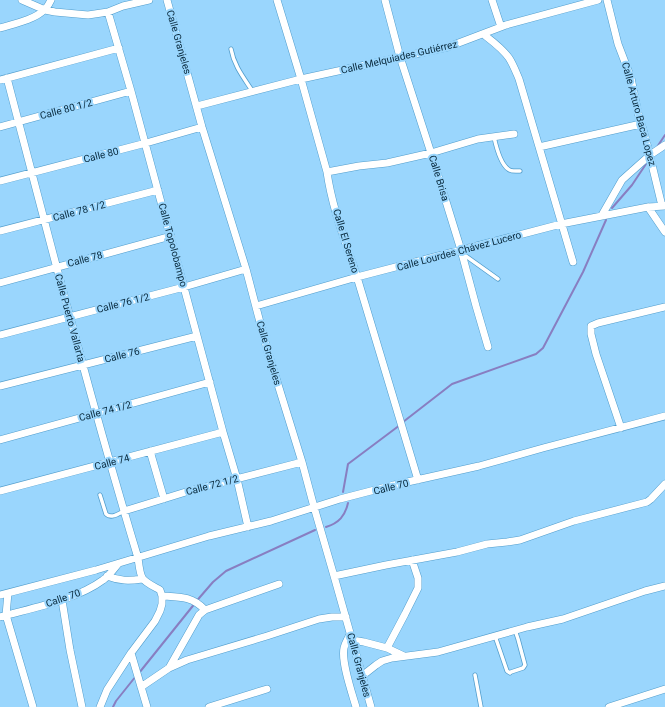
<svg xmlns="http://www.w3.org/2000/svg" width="665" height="707" viewBox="0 0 665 707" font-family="Roboto,sans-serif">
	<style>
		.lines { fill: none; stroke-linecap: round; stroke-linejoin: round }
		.stream { stroke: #887ec1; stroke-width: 2 }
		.service-casing { stroke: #519dcc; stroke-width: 5 }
		.minor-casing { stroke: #519dcc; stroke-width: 8 }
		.service { stroke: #fff; stroke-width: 3.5 }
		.minor { stroke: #fff; stroke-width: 7 }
		.labels { text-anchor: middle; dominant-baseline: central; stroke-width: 4; stroke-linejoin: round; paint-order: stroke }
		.street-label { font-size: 10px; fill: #07283b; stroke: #9ad6fd }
	</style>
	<rect width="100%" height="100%" fill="#9ad6fd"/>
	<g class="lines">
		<path class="stream" d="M657 147 665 135
			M612 208 632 185 648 161
			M403 422 452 384 536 354 543 348 583 272 606 220
			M343 492 348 464 400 425
			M326 527C339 523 345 516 348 503
			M139 673 200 597 213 582 226 571 315 530
			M113 707 116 701 136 676"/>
		<defs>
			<path id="service" d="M231 49C234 66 244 78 253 92
				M494 137C496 146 501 164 508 169 511 172 516 171 520 171
				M463 254 498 279
				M100 495 106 514C111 519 118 514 124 511
				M495 636 507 671 510 673 511 672 523 668 525 665 518 639 515 630
				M475 675 481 707"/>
			<path id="minor" d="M22 0 45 10 55 12 88 15 108 12 123 6 149 0
				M167 0 202 127 246 269 267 349 302 462 314 507 334 576 371 707
				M277 0 301 79 327 172C332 208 346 243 357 277 378 345 398 413 418 480
				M385 0 400 57 431 153 461 250 476 306 488 347
				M492 0 501 27
				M607 0 618 44 631 78 638 113 646 140 662 206
				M108 12 131 91 223 432 237 479 248 527
				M0 28C13 24 34 20 44 10 47 8 49 4 51 0
				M483 34C492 41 502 48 509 58 513 64 516 72 519 79L573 262
				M7 78C49 238 90 399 138 558 141 581 140 579 160 590L162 596V604L160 611 155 621 131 653 107 690 100 707
				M0 80 119 48
				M197 106 301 79 448 47 506 25 598 0
				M0 127 131 91
				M539 147 641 124
				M327 172 359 166 387 163 431 153 478 139 514 134
				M0 181 146 143 202 127
				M648 207 665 232
				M602 215 622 180 650 155 665 145
				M0 231 158 190
				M0 283 171 236
				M256 306 357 277 561 224 648 207 665 206
				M0 335 184 287 246 269
				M0 386 197 336
				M621 428 596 354 591 334V326L598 323 665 307
				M0 440 210 382
				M150 451 164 499
				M0 491 223 432
				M124 511 189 491 302 462
				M107 576C120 581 129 581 142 579
				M334 576 386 565 457 552 487 544 507 542 520 540 574 521 647 502 651 499 665 484
				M8 593 6 615 33 707
				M0 595 96 570 209 536 271 521 340 499 394 485 479 466 543 448 665 416
				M162 596C179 597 192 596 205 610
				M62 600 70 650 82 707
				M0 617C32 608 76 600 103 580 109 576 113 570 118 564
				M350 634C348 639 345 643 344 648 341 662 352 693 356 707
				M352 640 364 642 387 648
				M131 653 147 707
				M404 656 387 648 405 614 418 588V578L412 560
				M169 668 199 615 205 610 279 584
				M362 676 376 665 382 661 392 658 438 652 527 627 563 619 645 591 665 586
				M141 687 169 668 187 660 267 636 319 619 332 617H346
				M209 707 267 689
				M609 707 665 689"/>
		</defs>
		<use href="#service" class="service-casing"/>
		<use href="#minor" class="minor-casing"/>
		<use href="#service" class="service"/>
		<use href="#minor" class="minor"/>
	</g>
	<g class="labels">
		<g class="street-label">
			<text transform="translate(179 42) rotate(74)">Calle Granjeles</text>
			<text transform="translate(399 57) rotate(-13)">Calle Melquiades Gutiérrez</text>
			<text transform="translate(66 109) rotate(-15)">Calle 80 1/2</text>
			<text transform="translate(639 114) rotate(75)">Calle Arturo Baca Lopez</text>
			<text transform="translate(101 155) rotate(-14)">Calle 80</text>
			<text transform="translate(439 178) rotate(73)">Calle Brisa</text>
			<text transform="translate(79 211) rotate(-15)">Calle 78 1/2</text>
			<text transform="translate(346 241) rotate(73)">Calle El Sereno</text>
			<text transform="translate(173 245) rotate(75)">Calle Topolobampo</text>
			<text transform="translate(459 251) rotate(-15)">Calle Lourdes Chávez Lucero</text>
			<text transform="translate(85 259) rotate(-15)">Calle 78</text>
			<text transform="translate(123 303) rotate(-14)">Calle 76 1/2</text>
			<text transform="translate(70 318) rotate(75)">Calle Puerto Vallarta</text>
			<text transform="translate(269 353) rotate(74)">Calle Granjeles</text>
			<text transform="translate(122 355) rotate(-14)">Calle 76</text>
			<text transform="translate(105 411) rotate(-15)">Calle 74 1/2</text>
			<text transform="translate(112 462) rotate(-15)">Calle 74</text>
			<text transform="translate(212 485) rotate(-15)">Calle 72 1/2</text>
			<text transform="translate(391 487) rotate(-14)">Calle 70</text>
			<text transform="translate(63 598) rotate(-19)">Calle 70</text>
			<text transform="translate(359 665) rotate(75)">Calle Granjeles</text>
		</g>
	</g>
</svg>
